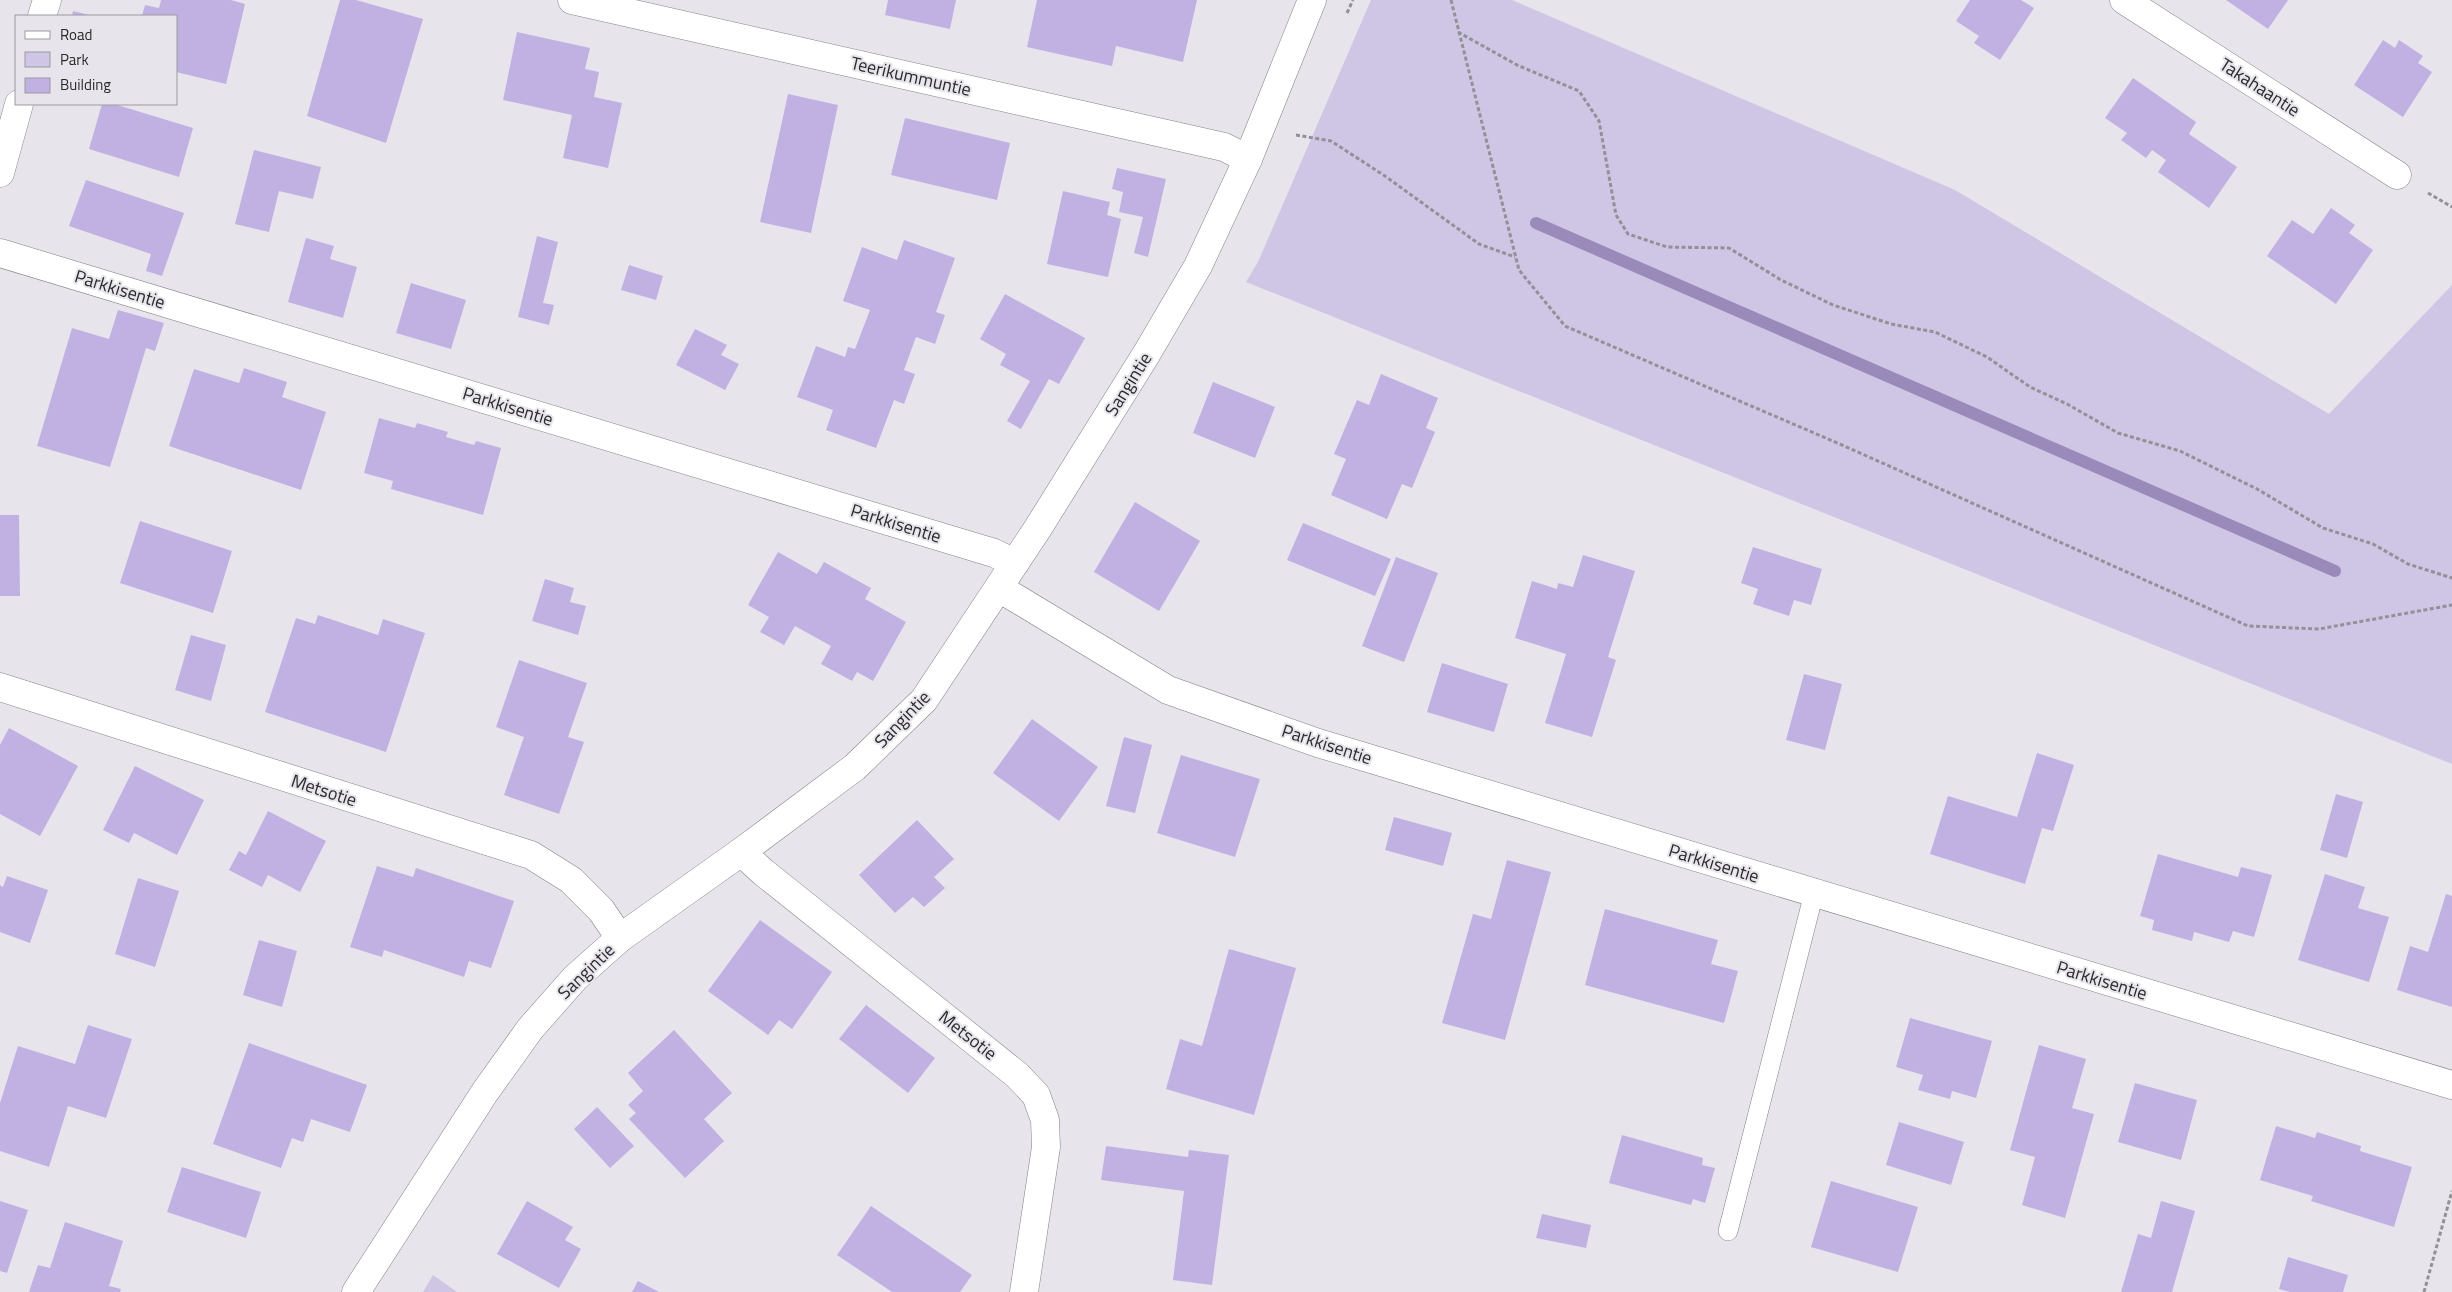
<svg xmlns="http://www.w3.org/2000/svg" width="2452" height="1292" viewBox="0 0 2452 1292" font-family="'Titillium Web',sans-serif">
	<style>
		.green { fill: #cfc5e5 }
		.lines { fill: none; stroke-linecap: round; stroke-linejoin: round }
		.stream { stroke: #998aba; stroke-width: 12 }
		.building { fill: #c1b1e3 }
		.service-casing { stroke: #848288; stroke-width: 20 }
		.minor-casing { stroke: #848288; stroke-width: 29 }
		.tertiary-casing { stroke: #848288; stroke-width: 29 }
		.path { stroke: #929195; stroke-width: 3; stroke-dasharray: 4 2.5; stroke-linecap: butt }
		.service { stroke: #fff; stroke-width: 19 }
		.minor { stroke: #fff; stroke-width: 28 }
		.tertiary { stroke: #fff; stroke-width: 28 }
		.labels { text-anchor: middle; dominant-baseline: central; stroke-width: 4; stroke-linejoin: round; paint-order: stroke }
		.street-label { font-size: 18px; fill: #2a2a2c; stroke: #e7e5eb }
	</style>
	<rect width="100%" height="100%" fill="#e7e5eb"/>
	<path class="green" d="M1371 0H1512L1955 190 2329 414 2452 285V764L1246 282 1258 262Z
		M433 1275 457 1292H423Z"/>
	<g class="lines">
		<path class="stream" d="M1536 223 2335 571"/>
	</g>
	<path class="building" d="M161 0H231L245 4 226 84 176 72V16H142L145 5 159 8Z
		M340 0H356L423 19 386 143 307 116Z
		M888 0H956L950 29 885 15Z
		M1037 0H1197L1183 62 1116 46 1112 66 1027 47Z
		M1970 0H2021L2034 8 2000 60 1974 43 1979 36 1956 21Z
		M2226 0H2288L2268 29Z
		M73 11 93 16H72Z
		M517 32 590 48 585 69 599 72 594 97 622 103 608 168 563 158 572 115 503 100Z
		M2383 40 2395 48 2399 40 2423 56 2418 63 2432 72 2403 117 2354 85Z
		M2133 78 2196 122 2189 134 2237 167 2209 208 2158 172 2166 160 2152 150 2146 158 2121 140 2127 133 2105 118Z
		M788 94 838 105 811 233 760 222Z
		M102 104H114L193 128 179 177 89 149Z
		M905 118 1010 143 997 200 891 175Z
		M254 150 321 167 313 199 279 191 269 232 235 224Z
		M1117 168 1166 179 1148 257 1134 253 1143 217 1119 212 1123 192 1112 189Z
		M86 180 184 213 162 276 146 271 151 254 69 226Z
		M1063 191 1110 202 1107 215 1121 219 1108 277 1047 264Z
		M2331 208 2355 225 2349 233 2373 250 2336 304 2267 256 2292 220 2313 234Z
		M537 236 558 242 543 303 554 305 549 325 518 317Z
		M306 238 334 246 330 259 357 267 343 318 288 302Z
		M904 240 955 258 936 312 945 315 935 344 916 337 904 370 915 374 904 404 894 400 876 448 826 430 833 410 797 397 816 346 845 357 848 347 855 349 870 310 843 301 862 247 897 260Z
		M629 265 663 276 656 300 621 290Z
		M411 283 466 300 451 349 396 333Z
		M1005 294 1085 338 1059 384 1049 379 1021 429 1007 421 1030 381 1000 365 1006 354 980 339Z
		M118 310 164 323 155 351 146 348 110 467 37 446 72 328 109 339Z
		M695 329 727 345 721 355 739 364 725 390 676 365Z
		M244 368 287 382 282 397 326 412 301 490 169 446 194 369 239 383Z
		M1381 374 1438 398 1426 428 1435 432 1412 488 1402 484 1387 519 1331 495 1346 459 1334 454 1357 400 1369 405Z
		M1213 382 1275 407 1255 458 1193 433Z
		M379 418 415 428 417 423 448 432 446 437 474 445 476 441 501 448 483 515 391 489 393 481 364 473Z
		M1135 502 1200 541 1159 611 1094 572Z
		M0 515H19L20 596H0Z
		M140 521 232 551 213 613 120 583Z
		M1303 523 1391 559 1375 596 1287 560Z
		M1753 547 1822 569 1811 605 1794 600 1789 616 1753 604 1758 589 1741 583Z
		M778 552 817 574 824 562 871 588 865 599 906 622 873 681 857 672 852 681 821 664 831 646 795 626 784 645 760 632 769 617 748 605Z
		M1583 555 1635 571 1608 657 1616 660 1592 737 1545 723 1566 654 1515 638 1532 581 1557 589 1558 583 1573 587Z
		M1396 557 1438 573 1404 662 1362 646Z
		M545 579 574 588 570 602 586 606 578 635 532 621Z
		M318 615 378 635 383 619 425 633 386 752 265 712 296 618 315 624Z
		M191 635 226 645 211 701 175 690Z
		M519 660 587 683 568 737 584 742 559 814 504 795 524 737 496 727Z
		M1442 663 1508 684 1494 732 1427 712Z
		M1804 674 1842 684 1825 750 1786 740Z
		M1032 719 1098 767 1059 821 993 773Z
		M9 728 78 766 40 836 0 814V745Z
		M1124 737 1152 745 1135 813 1106 806Z
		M2037 753 2074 765 2053 831 2042 828 2025 884 1930 854 1948 796 2017 817Z
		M1181 755 1260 779 1235 857 1157 833Z
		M135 766 204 800 177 855 134 833 129 843 103 830Z
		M2336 794 2363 802 2347 858 2320 850Z
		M268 811 326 841 300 892 268 875 262 887 229 870 239 851 246 855Z
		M1394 817 1452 833 1443 866 1385 850Z
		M917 820 954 859 934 877 945 888 924 907 913 897 895 913 859 875Z
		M2158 854 2238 877 2241 867 2272 875 2254 937 2233 931 2229 942 2194 932 2192 941 2152 930 2154 920 2140 916Z
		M1507 860 1551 872 1505 1040 1442 1023 1473 914 1491 919Z
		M377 866 413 877 416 868 514 901 491 968 469 961 464 977 384 950 382 957 350 947Z
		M2325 874 2365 887 2358 908 2389 917 2369 982 2298 960Z
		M7 876 48 890 30 943 0 932V885L3 887Z
		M138 878 179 891 155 967 115 954Z
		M2446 894 2452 896V1007L2397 990 2410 946 2428 952Z
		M1605 909 1718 940 1711 964 1738 971 1724 1023 1585 985Z
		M760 920 832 972 792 1029 779 1020 768 1035 708 991Z
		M259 940 297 951 282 1007 243 995Z
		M1229 949 1296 968 1254 1115 1166 1089 1180 1039 1202 1046Z
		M866 1005 935 1058 908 1093 839 1039Z
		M1910 1018 1992 1041 1976 1098 1952 1091 1950 1099 1918 1090 1923 1075 1896 1067Z
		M88 1025 132 1039 106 1118 68 1106 49 1167 0 1151V1103L18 1046 75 1064Z
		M674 1030 732 1093 704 1119 724 1141 685 1178 629 1119 636 1113 628 1105 643 1091 628 1073Z
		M249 1043 367 1085 350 1132 311 1119 303 1142 292 1138 281 1168 213 1144Z
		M2039 1045 2086 1059 2072 1108 2094 1114 2065 1218 2022 1205 2035 1157 2010 1150Z
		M2135 1083 2197 1100 2181 1160 2118 1142Z
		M597 1107 634 1146 610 1168 574 1129Z
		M1899 1122 1964 1142 1951 1185 1886 1165Z
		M2276 1126 2315 1138 2317 1132 2361 1146 2360 1151 2412 1167 2394 1227 2311 1201 2313 1196 2260 1180Z
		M1622 1135 1703 1158 1702 1165 1715 1168 1705 1203 1693 1199 1691 1205 1609 1183Z
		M1106 1146 1188 1157 1189 1150 1229 1155 1212 1285 1173 1280 1184 1191 1101 1180Z
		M182 1167 261 1192 246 1238 167 1212Z
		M1831 1181 1918 1207 1898 1272 1811 1247Z
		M0 1201 28 1210 7 1273 0 1271Z
		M527 1201 573 1227 565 1240 581 1249 559 1288 497 1254Z
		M2161 1201 2195 1211 2172 1292H2121L2138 1234 2151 1238Z
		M871 1206 972 1275 960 1292H892L837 1255Z
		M1542 1214 1591 1225 1586 1248 1536 1238Z
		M65 1222 123 1241 109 1286 121 1289 120 1292H29L38 1265 50 1268Z
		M2288 1257 2348 1275 2343 1292H2290L2279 1289Z
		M638 1281 659 1292H632Z"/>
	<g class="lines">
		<defs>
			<path id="service" d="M1728 1231 1814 893"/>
			<path id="minor" d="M572 0 1224 147 1248 159
				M2124 0 2397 175
				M42 16 47 0
				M0 173 19 104
				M0 253 994 553 1015 563
				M999 588 1168 690 1318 743 2452 1085
				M0 687 531 855 571 880 601 910 620 938
				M741 852 763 872 1017 1075 1036 1095 1045 1120 1046 1147 1024 1292"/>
			<path id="tertiary" d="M356 1292 485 1092 530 1029 575 978 620 938 741 852 855 767 924 700 1038 528 1147 353 1198 266 1248 159 1312 0"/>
		</defs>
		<use href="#service" class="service-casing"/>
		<use href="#minor" class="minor-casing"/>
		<use href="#tertiary" class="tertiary-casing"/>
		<path class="path" d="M1451 0 1519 270 1565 326 1842 445 2248 626 2319 629 2452 605
			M1347 13 1353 0
			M1458 32 1517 65 1579 91 1599 121 1616 215 1628 234 1667 247 1729 248 1781 280 1833 305 1891 324 1935 332 1987 357 2030 387 2067 404 2118 433 2180 451 2257 489 2323 528 2373 544 2408 564 2452 578
			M1296 135 1331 141 1385 176 1479 244 1515 257
			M2428 193 2452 207
			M2424 1292 2452 1191"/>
		<use href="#service" class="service"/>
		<use href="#minor" class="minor"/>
		<use href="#tertiary" class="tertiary"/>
	</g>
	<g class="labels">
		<g class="street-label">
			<text transform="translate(911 76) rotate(13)">Teerikummuntie</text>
			<text transform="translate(2260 87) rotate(33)">Takahaantie</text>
			<text transform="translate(120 289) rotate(17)">Parkkisentie</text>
			<text transform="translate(1128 384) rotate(-58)">Sangintie</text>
			<text transform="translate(508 406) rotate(17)">Parkkisentie</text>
			<text transform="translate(896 523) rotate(17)">Parkkisentie</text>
			<text transform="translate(902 719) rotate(-46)">Sangintie</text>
			<text transform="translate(1327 744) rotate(18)">Parkkisentie</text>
			<text transform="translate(324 790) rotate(18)">Metsotie</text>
			<text transform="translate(1714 863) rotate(17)">Parkkisentie</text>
			<text transform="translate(586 971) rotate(-44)">Sangintie</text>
			<text transform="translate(2102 980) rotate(17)">Parkkisentie</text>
			<text transform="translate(968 1035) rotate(38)">Metsotie</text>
		</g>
	</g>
	<rect x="15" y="15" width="162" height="90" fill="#e7e5eb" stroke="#9b9a9f"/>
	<rect x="25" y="31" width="25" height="8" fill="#ffffff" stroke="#9b9a9f"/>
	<text x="60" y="40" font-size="15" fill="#2a2a2c">Road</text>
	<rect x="25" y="52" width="25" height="15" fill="#cfc5e5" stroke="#9b9a9f"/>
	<text x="60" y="65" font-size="15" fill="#2a2a2c">Park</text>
	<rect x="25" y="78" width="25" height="15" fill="#c1b1e3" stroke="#9b9a9f"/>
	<text x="60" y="90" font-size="15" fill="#2a2a2c">Building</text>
</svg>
